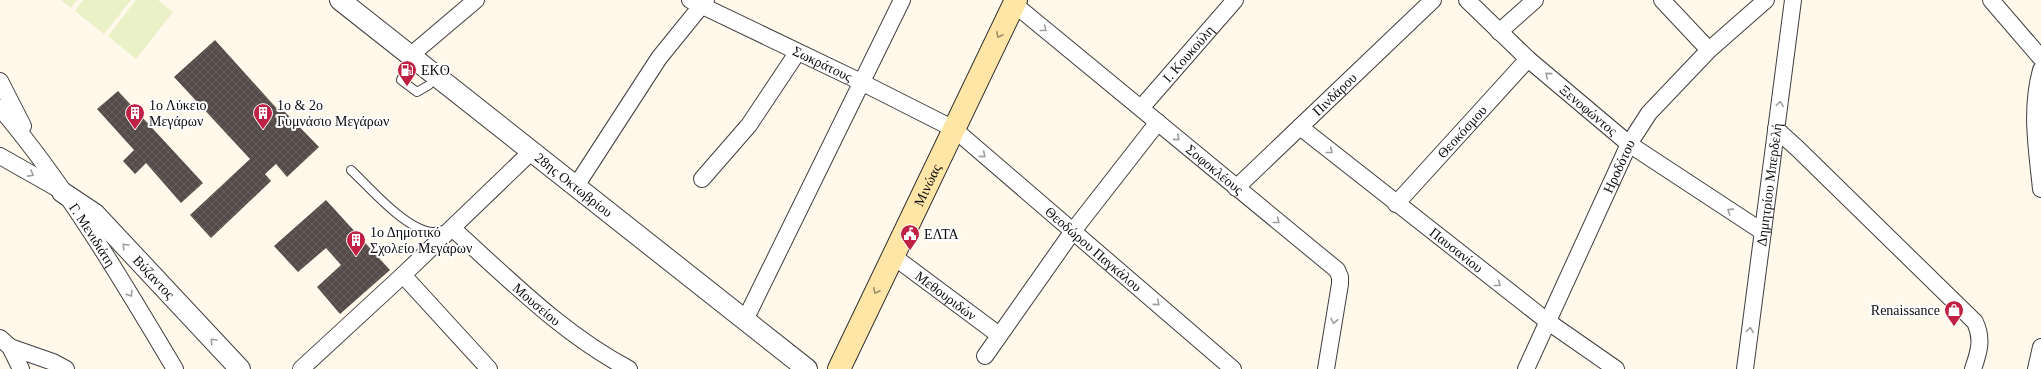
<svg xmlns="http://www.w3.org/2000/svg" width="2041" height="369" viewBox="0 0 2041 369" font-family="'Times New Roman',serif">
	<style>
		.pitch { fill: #eaf1c6 }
		.building { fill: url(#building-cross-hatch) }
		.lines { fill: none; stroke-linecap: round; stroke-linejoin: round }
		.service-casing { stroke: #3f3f3f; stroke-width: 10 }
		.minor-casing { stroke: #3f3f3f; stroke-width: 18 }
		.tertiary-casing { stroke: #3f3f3f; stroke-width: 22 }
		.secondary-casing { stroke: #2e2e2e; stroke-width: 24 }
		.service { stroke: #fff; stroke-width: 8 }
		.minor { stroke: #fff; stroke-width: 16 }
		.tertiary { stroke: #fff; stroke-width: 20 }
		.secondary { stroke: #ffe6a6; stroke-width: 22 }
		.oneway { stroke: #9e9e9e }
		.oneway2 { stroke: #9e8f68 }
		.labels { text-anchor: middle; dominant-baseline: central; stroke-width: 4; stroke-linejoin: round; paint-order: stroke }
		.street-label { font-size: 14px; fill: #0c0c0c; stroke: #fff }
		.poi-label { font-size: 14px; fill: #0c0c0c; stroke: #fff; text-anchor: start }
	</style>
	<defs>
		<pattern id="building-cross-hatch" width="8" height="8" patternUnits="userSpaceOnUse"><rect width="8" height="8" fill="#554b48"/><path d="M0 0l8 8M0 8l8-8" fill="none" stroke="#68605e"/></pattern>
	</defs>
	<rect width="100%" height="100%" fill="#fff8eb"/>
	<path class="pitch" d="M61 0H77L71 8Z
		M83 0H131L104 34 75 11Z
		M136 0H158L173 12 136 59 108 36Z"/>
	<path class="building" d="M215 40 280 112 283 110 319 147 287 177 276 164 265 174 271 181 211 238 190 215 250 159 174 77Z
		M118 91 203 183 181 203 146 163 135 174 123 161 134 150 97 109Z
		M326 200 390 270 340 314 317 287 341 265 326 248 298 272 274 246Z"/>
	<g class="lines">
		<defs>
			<path id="service" d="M406 68 401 80 417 92 429 85
				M351 170C370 188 406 230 432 232 437 232 443 230 448 229"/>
			<g id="minor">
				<path id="s1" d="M690 0 861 82 954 129 1233 369"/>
				<path id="s2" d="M1467 0 1528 59 1629 144 1763 232"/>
				<path d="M1662 0 1709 50"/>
				<path d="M1991 0 2041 58"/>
				<path id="s3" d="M1014 4 1337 270 1340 277V284L1326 369"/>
				<path d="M1499 32 1535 0"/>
				<path d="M411 55 476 0"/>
				<path d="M2041 70C2030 110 2037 149 2041 189"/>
				<path d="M0 81 23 126"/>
				<path id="s4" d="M0 108C67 187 122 280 175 369"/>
				<path id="s5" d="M1141 108 1235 0"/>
				<path id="s6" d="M1300 127 1547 321 1616 369"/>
				<path d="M1776 129 1798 149 1975 322C1983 339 1979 352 1973 369"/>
				<path d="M0 156 60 190"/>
				<path d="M702 179 749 125 797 53"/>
				<path d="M576 186 659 58 706 0"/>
				<path id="s7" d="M1236 188 1433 0"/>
				<path id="s8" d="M1396 204 1528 59"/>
				<path id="s9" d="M452 228C508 278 562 334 629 369"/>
				<path id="s10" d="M893 256 999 335"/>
				<path d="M403 275 489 369"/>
				<path d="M745 320 902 0"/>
				<path d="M0 338 10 347 21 369"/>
				<path d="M10 347 53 362 66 369"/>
				<path d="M985 356 1073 231 1158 122"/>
				<path d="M301 369 403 275 532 151"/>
				<path id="s11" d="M1526 369 1629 144 1649 113 1709 50 1766 0"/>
				<path id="s12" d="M1745 369 1793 0"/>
				<path d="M2036 369 2041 347"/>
			</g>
			<g id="tertiary">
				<path id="s13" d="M340 0 807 369"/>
				<path id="s14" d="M62 192 95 214 240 369"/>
			</g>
			<g id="secondary">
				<path id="s15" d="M839 369 1016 0"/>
			</g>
		</defs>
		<use href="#service" class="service-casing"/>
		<use href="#minor" class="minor-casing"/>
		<use href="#tertiary" class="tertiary-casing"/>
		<use href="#secondary" class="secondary-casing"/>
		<use href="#service" class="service"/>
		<use href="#minor" class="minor"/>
		<use href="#tertiary" class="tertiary"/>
		<use href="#secondary" class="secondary"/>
	</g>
	<defs><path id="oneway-chevron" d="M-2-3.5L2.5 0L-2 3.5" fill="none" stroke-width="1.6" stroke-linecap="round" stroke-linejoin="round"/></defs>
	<g class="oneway">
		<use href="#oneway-chevron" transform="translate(1044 29) rotate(39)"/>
		<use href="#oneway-chevron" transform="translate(1548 75) rotate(-140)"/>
		<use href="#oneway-chevron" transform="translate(1780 104) rotate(-82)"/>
		<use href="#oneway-chevron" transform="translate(1177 138) rotate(40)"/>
		<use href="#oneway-chevron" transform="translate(1330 151) rotate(39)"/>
		<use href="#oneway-chevron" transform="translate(983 155) rotate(40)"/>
		<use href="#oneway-chevron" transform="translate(31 174) rotate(29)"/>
		<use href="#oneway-chevron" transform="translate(1730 211) rotate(-147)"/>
		<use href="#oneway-chevron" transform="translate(1277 221) rotate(39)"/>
		<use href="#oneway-chevron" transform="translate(125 246) rotate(-133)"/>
		<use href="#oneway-chevron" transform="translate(1498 284) rotate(38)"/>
		<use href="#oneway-chevron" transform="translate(130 294) rotate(57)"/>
		<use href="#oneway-chevron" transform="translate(1157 303) rotate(41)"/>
		<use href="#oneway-chevron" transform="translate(1334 321) rotate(100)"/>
		<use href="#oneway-chevron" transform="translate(1750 330) rotate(-82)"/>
		<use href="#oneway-chevron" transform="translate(213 341) rotate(-133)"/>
	</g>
	<g class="oneway2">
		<use href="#oneway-chevron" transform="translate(999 35) rotate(116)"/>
		<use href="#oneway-chevron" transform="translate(876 291) rotate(116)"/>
	</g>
	<defs>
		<symbol id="fuel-pin" viewBox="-11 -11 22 30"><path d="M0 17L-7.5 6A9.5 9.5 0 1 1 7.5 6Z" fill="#c02043" stroke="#fff"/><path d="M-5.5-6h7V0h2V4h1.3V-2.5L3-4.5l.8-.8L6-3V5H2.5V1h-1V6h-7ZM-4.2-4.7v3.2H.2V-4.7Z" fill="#fff"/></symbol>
		<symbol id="building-pin" viewBox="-11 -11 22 30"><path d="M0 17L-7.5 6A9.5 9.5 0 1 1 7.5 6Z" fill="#c02043" stroke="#fff"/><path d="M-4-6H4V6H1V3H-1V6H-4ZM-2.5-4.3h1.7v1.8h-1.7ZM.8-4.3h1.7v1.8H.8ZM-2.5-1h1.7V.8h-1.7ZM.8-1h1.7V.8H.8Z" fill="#fff"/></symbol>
		<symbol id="civic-pin" viewBox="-11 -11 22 30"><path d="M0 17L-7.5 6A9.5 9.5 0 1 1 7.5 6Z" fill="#c02043" stroke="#fff"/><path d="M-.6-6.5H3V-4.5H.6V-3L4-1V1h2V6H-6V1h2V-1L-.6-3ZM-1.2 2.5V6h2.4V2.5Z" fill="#fff"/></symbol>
		<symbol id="shop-pin" viewBox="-11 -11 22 30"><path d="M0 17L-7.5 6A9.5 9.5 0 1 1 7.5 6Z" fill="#c02043" stroke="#fff"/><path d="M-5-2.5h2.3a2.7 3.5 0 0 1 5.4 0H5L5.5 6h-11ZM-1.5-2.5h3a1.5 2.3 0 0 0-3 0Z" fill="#fff"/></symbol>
	</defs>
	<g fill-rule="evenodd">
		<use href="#fuel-pin" x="396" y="59" width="22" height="30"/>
		<use href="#building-pin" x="124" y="102" width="22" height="30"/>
		<use href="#building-pin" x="252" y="102" width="22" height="30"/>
		<use href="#civic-pin" x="899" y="223" width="22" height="30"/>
		<use href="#building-pin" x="345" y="229" width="22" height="30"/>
		<use href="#shop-pin" x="1943" y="299" width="22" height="30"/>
	</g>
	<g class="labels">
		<g class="street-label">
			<text stroke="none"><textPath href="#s5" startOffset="72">Ι. Κουκούλη</textPath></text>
			<text stroke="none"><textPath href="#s1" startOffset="147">Σωκράτους</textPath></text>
			<text stroke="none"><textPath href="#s7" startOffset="136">Πινδάρου</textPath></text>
			<text stroke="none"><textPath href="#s2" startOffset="164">Ξενοφώντος</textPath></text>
			<text stroke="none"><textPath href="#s8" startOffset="98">Θεοκόσμου</textPath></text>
			<text stroke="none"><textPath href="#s11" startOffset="223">Ηροδότου</textPath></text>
			<text stroke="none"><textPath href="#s3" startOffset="260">Σοφοκλέους</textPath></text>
			<text stroke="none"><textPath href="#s13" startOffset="298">28ης Οκτωβρίου</textPath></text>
			<text stroke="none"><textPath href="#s12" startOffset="186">Δημητρίου Μπερδελή</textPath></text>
			<text stroke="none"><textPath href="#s15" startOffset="204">Μινώας</textPath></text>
			<text stroke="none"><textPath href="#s4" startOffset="157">Γ. Μενιδιάτη</textPath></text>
			<text stroke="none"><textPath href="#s1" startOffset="478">Θεοδώρου Παγκάλου</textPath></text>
			<text stroke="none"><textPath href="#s6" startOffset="199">Παυσανίου</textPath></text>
			<text stroke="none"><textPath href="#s14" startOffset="126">Βύζαντος</textPath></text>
			<text stroke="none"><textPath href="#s10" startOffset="66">Μεθουριδών</textPath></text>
			<text stroke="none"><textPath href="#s9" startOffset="114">Μουσείου</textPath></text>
		</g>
		<g class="poi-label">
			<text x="421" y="70">EKO</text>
			<text x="149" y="105">1ο Λύκειο<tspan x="149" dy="16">Μεγάρων</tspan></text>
			<text x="277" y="105">1ο &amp; 2ο<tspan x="277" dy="16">Γυμνάσιο Μεγάρων</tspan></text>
			<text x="370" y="232">1ο Δημοτικό<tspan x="370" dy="16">Σχολείο Μεγάρων</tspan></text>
			<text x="924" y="234">ΕΛΤΑ</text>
			<text x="1940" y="310" text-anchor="end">Renaissance</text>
		</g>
	</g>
</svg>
